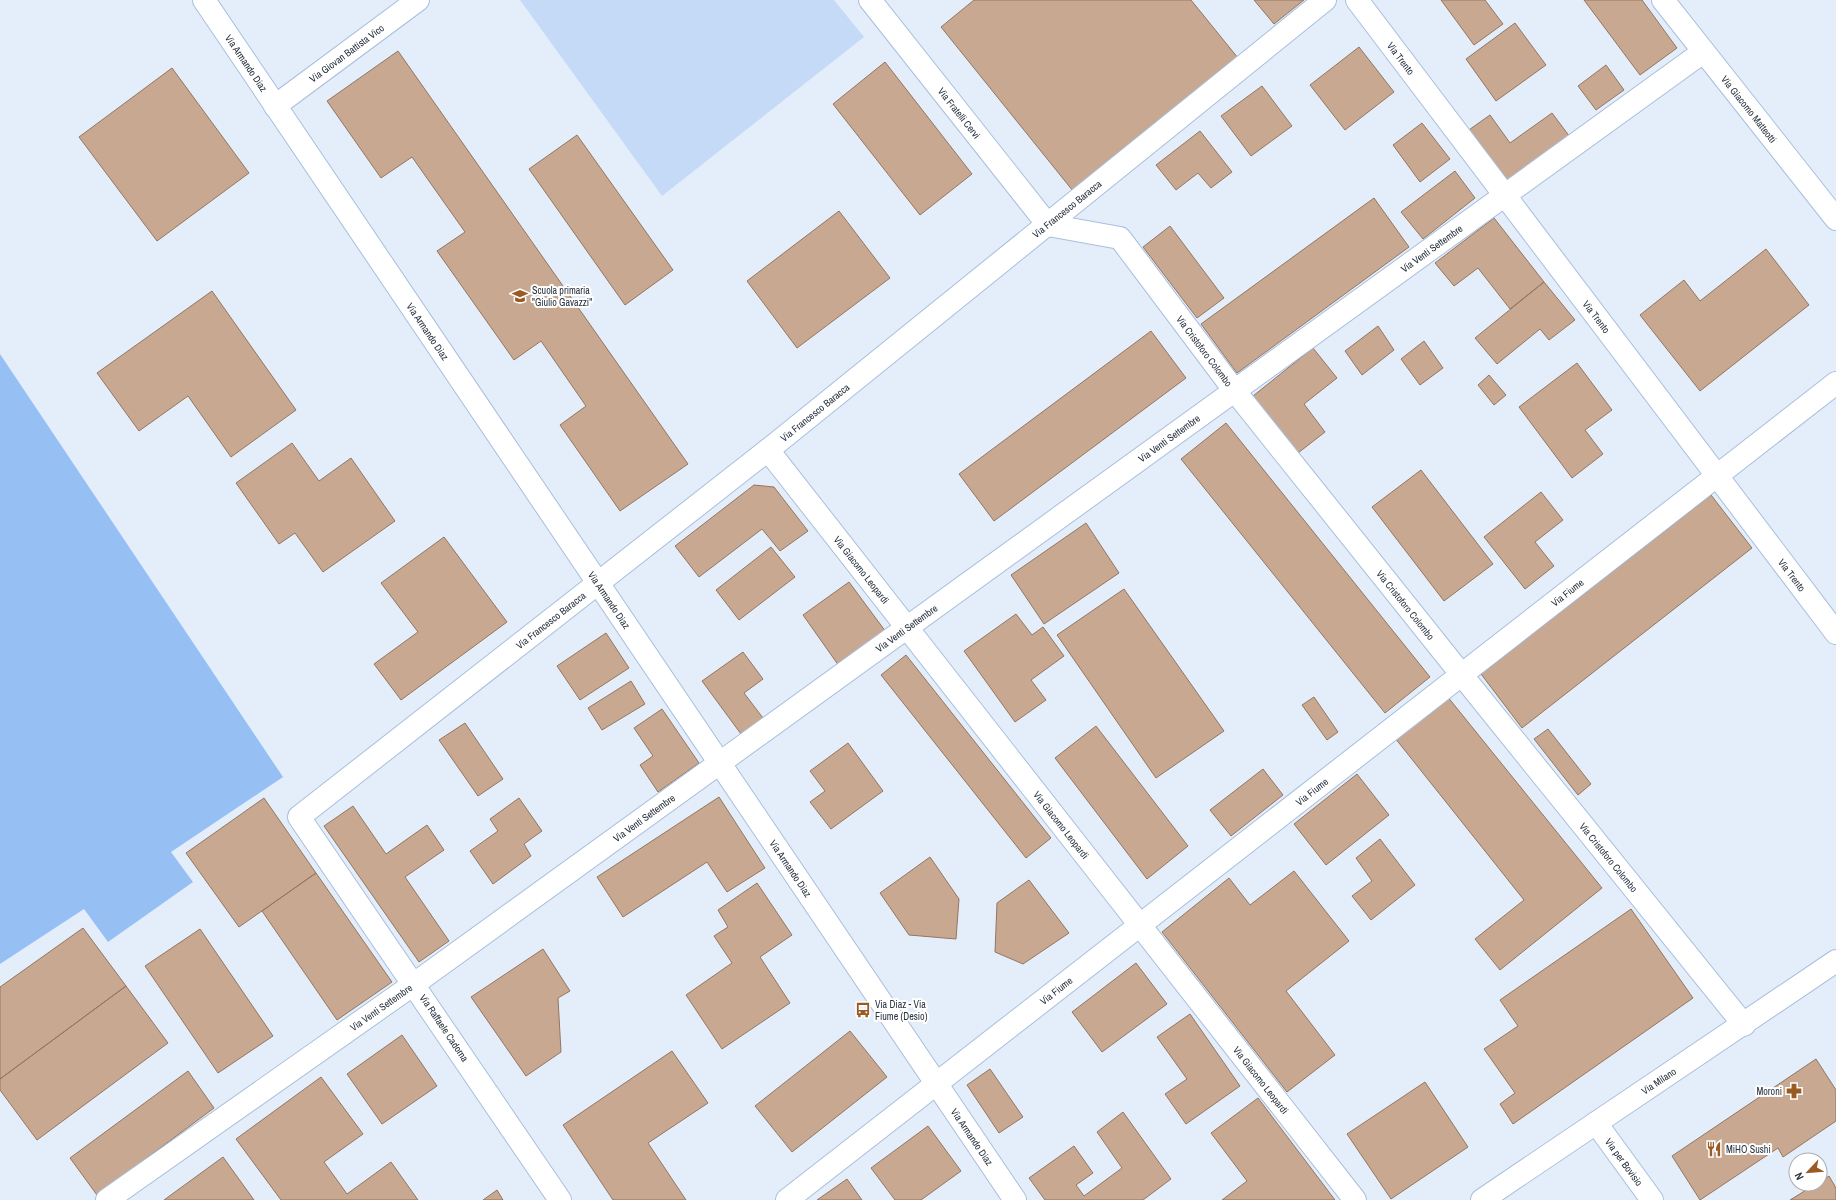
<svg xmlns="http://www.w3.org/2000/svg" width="1836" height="1200" viewBox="0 0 1836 1200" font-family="'Archivo Narrow',sans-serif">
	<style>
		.green { fill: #c4daf6 }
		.forest { fill: #96c0f4 }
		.building { fill: #c8a891; stroke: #937660 }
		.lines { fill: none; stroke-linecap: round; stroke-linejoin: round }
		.minor-casing { stroke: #a8bfdd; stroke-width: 24 }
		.tertiary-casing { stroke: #a8bfdd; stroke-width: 24 }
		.secondary-casing { stroke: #a8bfdd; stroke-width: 24 }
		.minor { stroke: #fff; stroke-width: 22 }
		.tertiary { stroke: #fff; stroke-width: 22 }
		.secondary { stroke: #fff; stroke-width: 22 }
		.labels { text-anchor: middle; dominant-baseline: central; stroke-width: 4; stroke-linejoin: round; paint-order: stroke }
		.street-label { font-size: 10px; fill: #29333e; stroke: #fff }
		.poi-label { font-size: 10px; fill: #29333e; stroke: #fff; text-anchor: start }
	</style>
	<rect width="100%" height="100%" fill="#e4eefb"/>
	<path class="green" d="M520 0H834L864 37 662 196Z"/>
	<path class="forest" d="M0 354 283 777 171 852 193 882 108 942 84 909 0 964Z"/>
	<path class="building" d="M974 0H1191L1238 58 1073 191 941 27Z
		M1254 0H1304L1274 24Z
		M1441 0H1485L1503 24 1474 45Z
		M1584 0H1642L1677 48 1640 75Z
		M1515 23 1546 65 1496 101 1466 59Z
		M1359 47 1394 92 1345 130 1310 85Z
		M398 51 688 464 620 511 560 425 586 406 541 341 514 360 437 251 465 232 412 157 381 178 327 101Z
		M885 62 972 174 920 215 833 104Z
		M1606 65 1624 90 1596 110 1578 86Z
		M172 68 249 173 157 241 79 137Z
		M1262 86 1292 126 1251 156 1221 116Z
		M1552 113 1570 137 1504 185 1466 132 1490 115 1510 143Z
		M1422 123 1450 159 1420 182 1393 145Z
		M1200 131 1232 172 1211 188 1198 173 1176 190 1156 165Z
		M577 135 673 270 625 305 529 169Z
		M1455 171 1475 198 1423 239 1401 212Z
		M1374 198 1409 247 1237 373 1201 324Z
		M839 211 890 278 797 348 747 281Z
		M1494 218 1544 282 1510 309 1478 268 1454 286 1435 263Z
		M1170 226 1224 298 1197 318 1143 247Z
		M1766 249 1809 305 1700 391 1640 315 1684 280 1700 301Z
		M1544 282 1575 320 1549 340 1540 329 1497 364 1475 338Z
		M212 291 296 410 231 457 188 396 139 431 97 373Z
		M1378 326 1394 350 1362 375 1345 351Z
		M1151 331 1186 378 994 521 959 474Z
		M1424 341 1443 368 1420 385 1401 359Z
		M1313 348 1337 378 1304 404 1325 432 1298 453 1253 396Z
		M1577 363 1612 410 1585 430 1603 454 1572 478 1519 407Z
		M1489 375 1506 395 1494 405 1478 385Z
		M1226 423 1430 677 1385 713 1181 459Z
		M292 443 319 481 351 458 395 521 323 572 295 533 279 544 236 483Z
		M1421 470 1493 564 1444 601 1372 507Z
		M754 485 774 487 808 531 780 551 762 529 699 577 675 546Z
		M1541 492 1563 520 1535 542 1554 566 1525 589 1484 537Z
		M1711 495 1752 548 1522 728 1481 674Z
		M1086 523 1119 573 1044 624 1011 575Z
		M444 537 507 622 401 700 374 664 418 632 381 583Z
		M771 547 795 577 739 620 716 590Z
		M849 582 886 632 839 666 803 615Z
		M1124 589 1224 731 1156 778 1057 635Z
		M1016 614 1032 635 1043 627 1064 656 1031 680 1046 700 1015 722 964 651Z
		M606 633 629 668 580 700 557 666Z
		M743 652 763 679 744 693 763 718 741 734 702 681Z
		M906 655 1051 838 1026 858 881 675Z
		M631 681 645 704 602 730 588 708Z
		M1447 696 1602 888 1500 970 1475 939 1524 900 1395 738Z
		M1314 697 1338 732 1327 740 1302 705Z
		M662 709 699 763 658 792 640 765 653 756 634 728Z
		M465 723 503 779 478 796 439 740Z
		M1096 726 1188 846 1147 879 1055 758Z
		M1548 729 1591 784 1578 795 1534 739Z
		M848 743 883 791 831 829 810 802 825 791 810 771Z
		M1263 769 1283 795 1231 836 1210 810Z
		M1357 774 1389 815 1326 865 1294 824Z
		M719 797 765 868 727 892 707 862 623 917 597 877Z
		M264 798 316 873 239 927 186 853Z
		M519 798 542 831 524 844 531 856 493 884 470 851 498 831 490 819Z
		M353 806 386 854 427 825 444 850 405 877 449 941 419 962 324 826Z
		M1380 839 1415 885 1371 920 1352 896 1372 881 1356 858Z
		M930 857 959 899 956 939 909 935 880 893Z
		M1294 871 1349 941 1286 991 1335 1055 1287 1092 1162 932 1229 878 1250 905Z
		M316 873 392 982 337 1020 262 911Z
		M1029 880 1069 933 1023 964 995 952 997 903Z
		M757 883 792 935 760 957 790 1003 722 1049 686 995 732 963 714 936 728 927 718 910Z
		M1631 909 1693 998 1513 1124 1500 1104 1515 1093 1484 1049 1518 1026 1500 1000Z
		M83 928 126 986 0 1079V987Z
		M200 929 273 1036 218 1073 145 966Z
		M543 949 570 991 558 998 561 1052 526 1076 471 997Z
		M1136 963 1167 1004 1102 1052 1072 1012Z
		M126 986 168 1043 37 1140 0 1090V1079Z
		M1190 1014 1240 1086 1186 1124 1165 1094 1187 1079 1157 1037Z
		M850 1031 887 1077 792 1152 755 1106Z
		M402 1035 437 1086 382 1124 347 1074Z
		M672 1051 708 1103 648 1143 686 1200H613L563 1125Z
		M1816 1059 1836 1090V1121L1783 1157 1778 1148 1700 1200 1672 1156Z
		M990 1069 1023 1117 999 1133 967 1085Z
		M188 1071 214 1108 97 1195 70 1158Z
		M321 1077 363 1134 324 1162 347 1194 391 1162 418 1200H281L236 1139Z
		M1425 1082 1468 1147 1391 1199 1347 1134Z
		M1258 1098 1335 1200H1222L1247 1181 1211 1133Z
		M1123 1112 1171 1179 1143 1200H1045L1029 1178 1074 1146 1093 1173 1076 1185 1084 1196 1122 1168 1097 1132Z
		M928 1126 961 1171 921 1200H895L871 1168Z
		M223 1157 254 1200H164Z
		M1829 1176 1836 1188V1200H1790L1816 1184H1820V1182Z
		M847 1179 862 1200H817Z
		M497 1190 503 1200H483Z"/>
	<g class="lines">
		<defs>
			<g id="minor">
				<path id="s1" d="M870 0 1048 225 1120 238 1234 390 1461 674 1744 1025"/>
				<path id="s2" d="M1357 0 1836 633"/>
				<path id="s3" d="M1663 0 1836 219"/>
				<path id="s4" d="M275 106 418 0"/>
				<path id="s5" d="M768 450 1355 1200"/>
				<path id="s6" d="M1596 1123 1652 1200"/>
				<path id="s7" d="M107 1200 414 984 1703 52"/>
				<path id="s8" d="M560 1200 299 817 768 450 1325 0"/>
				<path id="s9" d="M787 1200 1836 383"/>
			</g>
			<g id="tertiary">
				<path id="s10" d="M204 0 1015 1200"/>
			</g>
			<g id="secondary">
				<path id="s11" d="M1482 1200 1836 961"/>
			</g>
		</defs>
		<use href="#minor" class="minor-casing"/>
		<use href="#tertiary" class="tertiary-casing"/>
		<use href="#secondary" class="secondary-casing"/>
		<use href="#minor" class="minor"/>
		<use href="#tertiary" class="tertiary"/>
		<use href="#secondary" class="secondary"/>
	</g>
	<defs>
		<symbol id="school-bare" viewBox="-9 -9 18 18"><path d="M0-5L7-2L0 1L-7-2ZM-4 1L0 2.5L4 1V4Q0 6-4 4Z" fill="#9a5a23" stroke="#fff" stroke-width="2.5" paint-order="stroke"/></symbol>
		<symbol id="bus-bare" viewBox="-9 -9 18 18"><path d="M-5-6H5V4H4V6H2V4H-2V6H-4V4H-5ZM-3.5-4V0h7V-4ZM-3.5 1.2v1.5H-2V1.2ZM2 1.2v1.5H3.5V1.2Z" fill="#9a5a23" stroke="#fff" stroke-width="2.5" paint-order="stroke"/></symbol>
		<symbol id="pharmacy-bare" viewBox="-9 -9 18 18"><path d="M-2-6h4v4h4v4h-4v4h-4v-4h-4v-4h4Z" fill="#9a5a23" stroke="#fff" stroke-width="2.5" paint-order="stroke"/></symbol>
		<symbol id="restaurant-bare" viewBox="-9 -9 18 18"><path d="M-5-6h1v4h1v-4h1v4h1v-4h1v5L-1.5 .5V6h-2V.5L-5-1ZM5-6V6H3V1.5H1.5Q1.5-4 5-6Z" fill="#9a5a23" stroke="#fff" stroke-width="2.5" paint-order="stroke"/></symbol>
	</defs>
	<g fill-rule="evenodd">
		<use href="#school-bare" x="509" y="285" width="22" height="22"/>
		<use href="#bus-bare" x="852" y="999" width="22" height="22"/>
		<use href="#pharmacy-bare" x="1783" y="1080" width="22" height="22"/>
		<use href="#restaurant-bare" x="1703" y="1138" width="22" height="22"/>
	</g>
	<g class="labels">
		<g class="street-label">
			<text stroke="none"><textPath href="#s4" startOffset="89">Via Giovan Battista Vico</textPath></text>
			<text stroke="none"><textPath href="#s2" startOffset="73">Via Trento</textPath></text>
			<text stroke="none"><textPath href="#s10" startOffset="76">Via Armando Diaz</textPath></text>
			<text stroke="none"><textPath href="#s3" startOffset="139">Via Giacomo Matteotti</textPath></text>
			<text stroke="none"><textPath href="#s1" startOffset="144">Via Fratelli Cervi</textPath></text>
			<text stroke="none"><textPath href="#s8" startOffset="1443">Via Francesco Baracca</textPath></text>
			<text stroke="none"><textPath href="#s7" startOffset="1631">Via Venti Settembre</textPath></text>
			<text stroke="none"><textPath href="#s2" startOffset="397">Via Trento</textPath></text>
			<text stroke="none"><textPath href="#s10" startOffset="400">Via Armando Diaz</textPath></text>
			<text stroke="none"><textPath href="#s1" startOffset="501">Via Cristoforo Colombo</textPath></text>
			<text stroke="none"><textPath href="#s8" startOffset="1119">Via Francesco Baracca</textPath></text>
			<text stroke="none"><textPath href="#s7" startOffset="1307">Via Venti Settembre</textPath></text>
			<text stroke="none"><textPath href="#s5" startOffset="152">Via Giacomo Leopardi</textPath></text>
			<text stroke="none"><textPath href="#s2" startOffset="721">Via Trento</textPath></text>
			<text stroke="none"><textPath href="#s9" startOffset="989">Via Fiume</textPath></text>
			<text stroke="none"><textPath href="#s10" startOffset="724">Via Armando Diaz</textPath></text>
			<text stroke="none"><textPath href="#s1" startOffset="825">Via Cristoforo Colombo</textPath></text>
			<text stroke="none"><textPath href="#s8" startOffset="783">Via Francesco Baracca</textPath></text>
			<text stroke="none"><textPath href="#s7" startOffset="983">Via Venti Settembre</textPath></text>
			<text stroke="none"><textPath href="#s9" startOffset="665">Via Fiume</textPath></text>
			<text stroke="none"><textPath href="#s7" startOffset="659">Via Venti Settembre</textPath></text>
			<text stroke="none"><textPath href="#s5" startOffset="476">Via Giacomo Leopardi</textPath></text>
			<text stroke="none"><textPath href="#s1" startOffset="1149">Via Cristoforo Colombo</textPath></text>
			<text stroke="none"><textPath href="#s10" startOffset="1048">Via Armando Diaz</textPath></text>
			<text stroke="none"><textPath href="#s9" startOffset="341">Via Fiume</textPath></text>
			<text stroke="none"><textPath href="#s7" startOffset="335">Via Venti Settembre</textPath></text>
			<text transform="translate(444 1028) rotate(56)">Via Raffaele Cadorna</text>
			<text stroke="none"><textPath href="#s5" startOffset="800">Via Giacomo Leopardi</textPath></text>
			<text stroke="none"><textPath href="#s11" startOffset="213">Via Milano</textPath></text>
			<text stroke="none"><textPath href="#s10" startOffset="1372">Via Armando Diaz</textPath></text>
			<text stroke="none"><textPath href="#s6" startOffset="48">Via per Bovisio</textPath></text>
		</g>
		<g class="poi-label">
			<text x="532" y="290">Scuola primaria<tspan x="532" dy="12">"Giulio Gavazzi"</tspan></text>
			<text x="875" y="1004">Via Diaz - Via<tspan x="875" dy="12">Fiume (Desio)</tspan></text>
			<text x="1782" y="1091" text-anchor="end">Moroni</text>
			<text x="1726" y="1149">MiHO Sushi</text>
		</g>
	</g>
	<g transform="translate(1808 1172) rotate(244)"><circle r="19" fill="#ffffff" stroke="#a9adb2"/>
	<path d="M0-3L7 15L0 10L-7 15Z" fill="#9a5a23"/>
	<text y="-6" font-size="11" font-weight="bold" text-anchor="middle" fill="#29333e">N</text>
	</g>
</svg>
